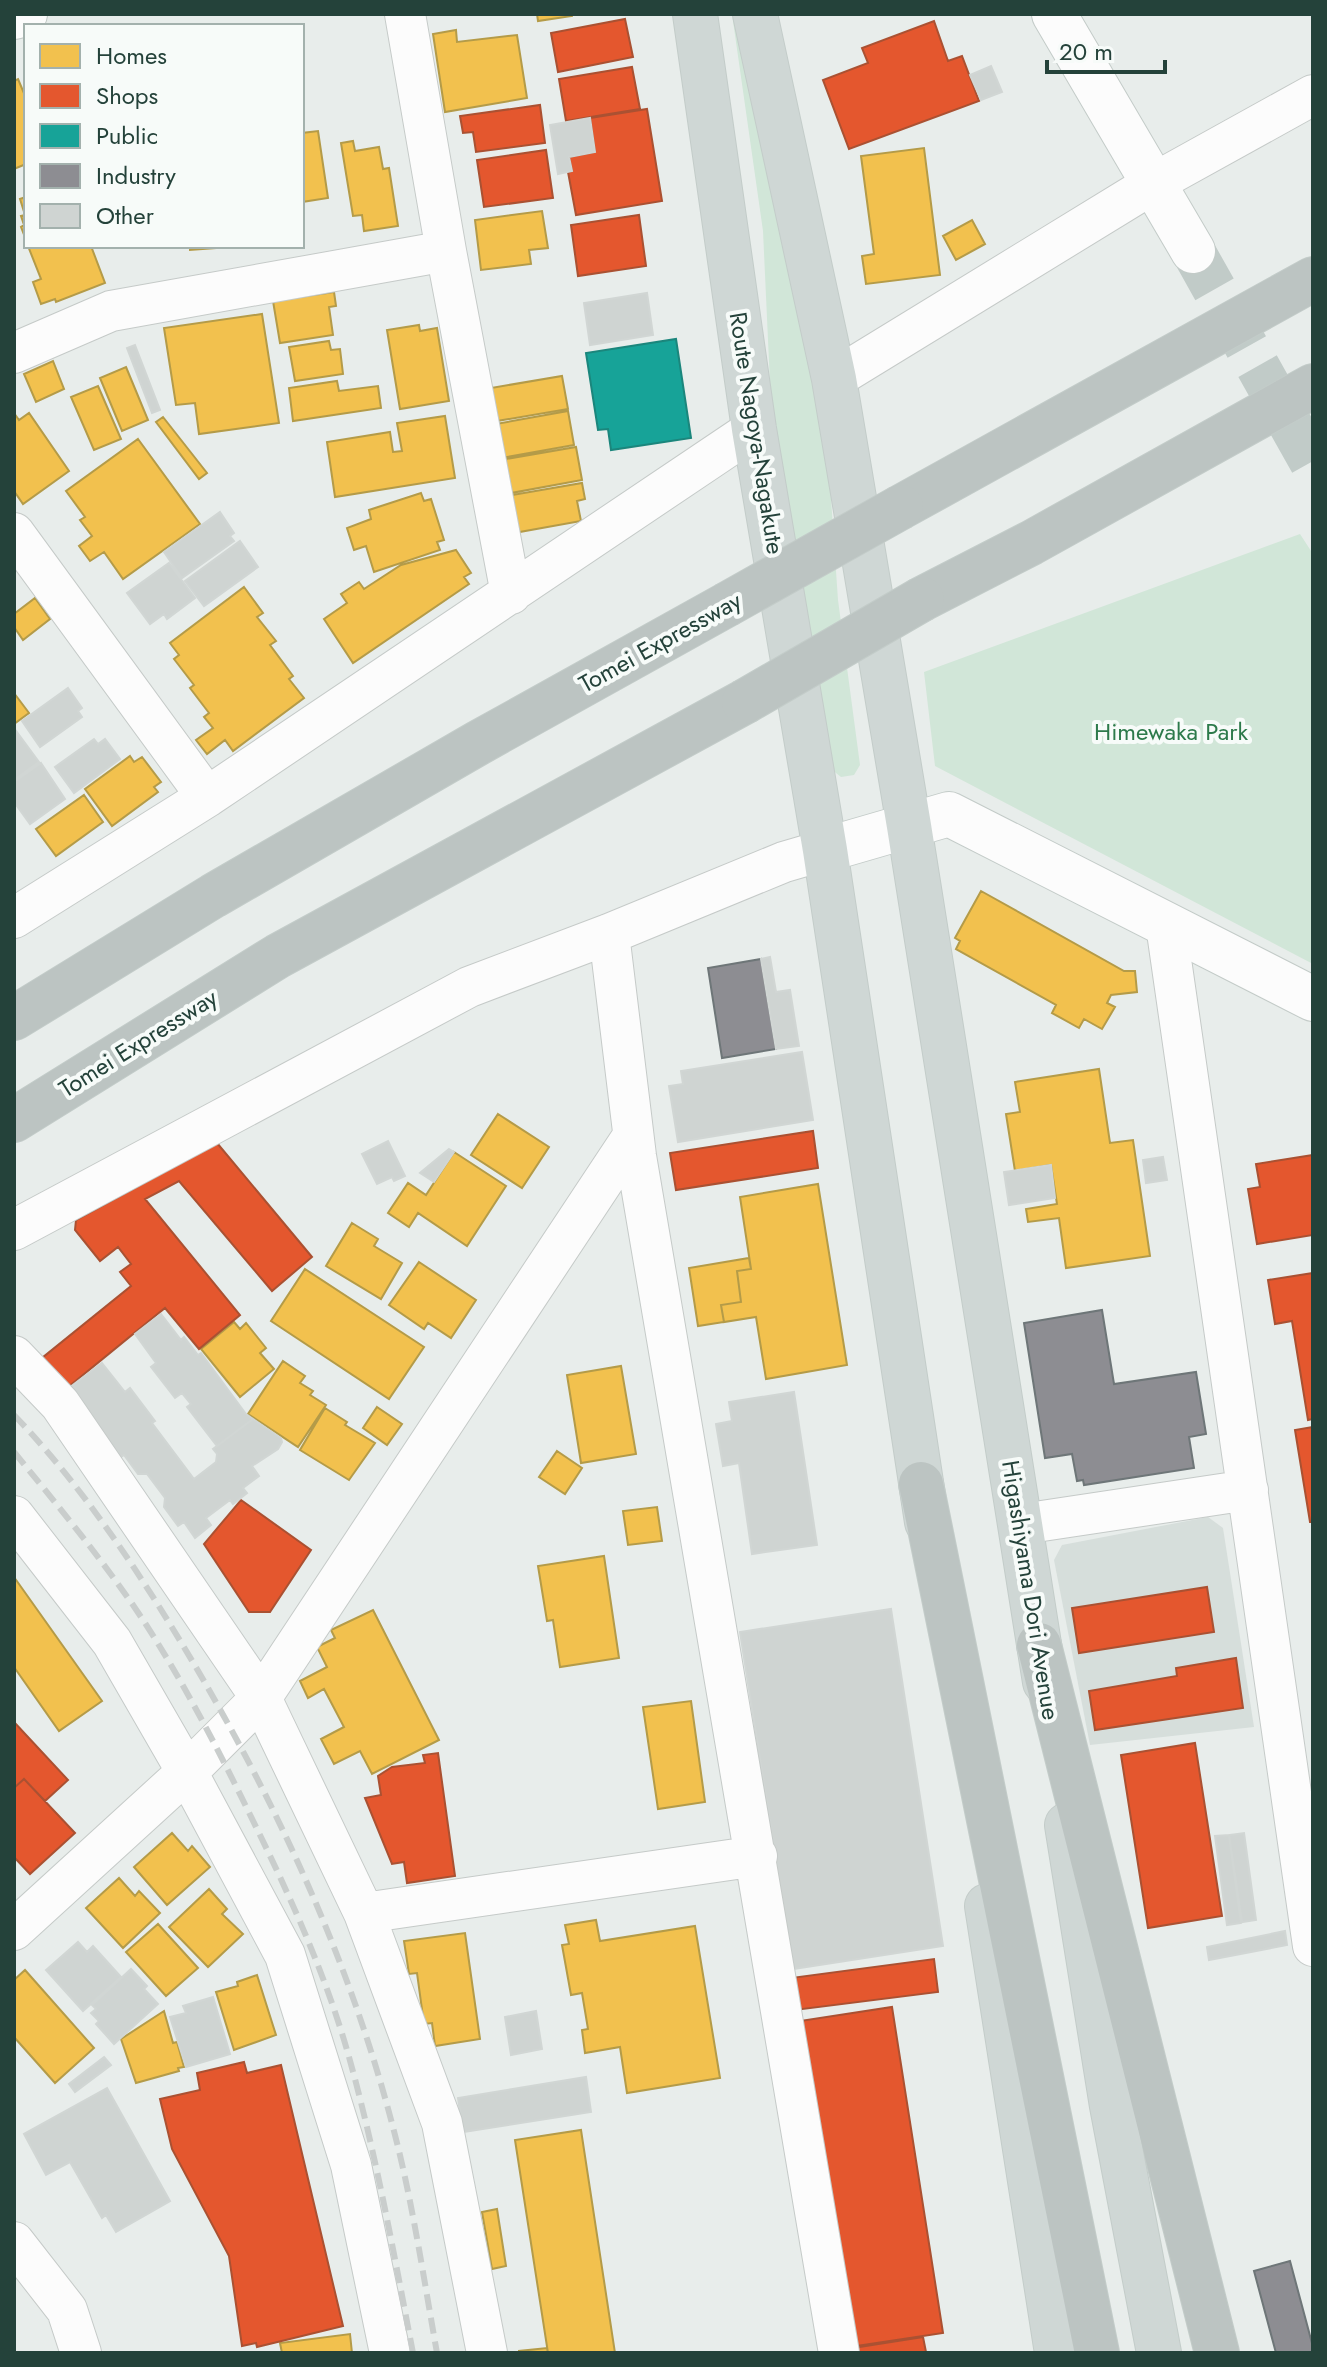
<svg xmlns="http://www.w3.org/2000/svg" width="1327" height="2367" viewBox="0 0 1327 2367" font-family="Jost,sans-serif">
	<style>
		.built { fill: #d6dedb }
		.green { fill: #d1e6d8 }
		.homes { fill: #f2c14e; stroke: #b49b48; stroke-width: 2 }
		.shops { fill: #e4572e; stroke: #aa5132; stroke-width: 2 }
		.public { fill: #17a398; stroke: #1b867c; stroke-width: 2 }
		.industry { fill: #8d8d92; stroke: #6e7678; stroke-width: 2 }
		.building { fill: #cfd4d2; stroke: #d1d6d4; stroke-width: 2 }
		.lines { fill: none; stroke-linecap: round; stroke-linejoin: round }
		.secondary-tunnel { stroke: #c1cbc8; stroke-width: 44; stroke-dasharray: 44 22; stroke-linecap: butt }
		.street-casing { stroke: #c5cac8; stroke-width: 42 }
		.secondary-casing { stroke: #c3cbc8; stroke-width: 46 }
		.primary-casing { stroke: #c3ccc9; stroke-width: 46 }
		.highway-casing { stroke: #c3ccc9; stroke-width: 46 }
		.street { stroke: #fcfcfc; stroke-width: 40 }
		.secondary { stroke: #fcfcfc; stroke-width: 44 }
		.primary { stroke: #cfd7d5; stroke-width: 44 }
		.highway { stroke: #bcc4c2; stroke-width: 44 }
		.rail { stroke: #c9cdcc; stroke-width: 6; stroke-dasharray: 16 8; stroke-linecap: butt }
		.highway-bridge-casing { stroke: #c3ccc9; stroke-width: 46; stroke-linecap: butt }
		.highway-bridge { stroke: #bcc4c2; stroke-width: 44 }
		.labels { text-anchor: middle; dominant-baseline: central; stroke-width: 8; stroke-linejoin: round; paint-order: stroke }
		.street-label { font-size: 24px; fill: #24423a; stroke: #f7fbf9 }
		.park-label { font-size: 24px; fill: #2d7a4b; stroke: #f7fbf9 }
	</style>
	<rect width="100%" height="100%" fill="#e8edeb"/>
	<path class="built" d="M1208 1517 1223 1528 1254 1727 1090 1745 1054 1560 1062 1545Z"/>
	<path class="green" d="M732 14H741L825 411 838 600 860 765 854 775 841 777 831 769 771 405 763 231Z
		M1300 534 1313 554V964L935 766 924 672Z"/>
	<path class="homes" d="M537 14H572V16L538 21Z
		M456 30 457 42 517 35 527 98 445 112 433 34Z
		M18 79 26 98V164L14 169V81Z
		M318 131 328 198 302 202V133Z
		M353 141 355 151 379 147 383 169 389 168 398 226 364 231 362 215 353 216 341 143Z
		M924 148 940 275 866 284 862 256 874 254 861 156Z
		M26 197V240L21 227 24 225 21 216 25 215 20 199Z
		M542 211 548 248 529 250 531 264 481 270 475 220Z
		M972 220 985 244 956 260 943 236Z
		M28 246H91L105 283 56 302 55 299 41 304 33 282 41 279Z
		M190 246H244L190 250Z
		M334 292 336 306 329 307 333 335 280 343 273 301Z
		M262 314 279 423 199 434 195 403 176 405 164 328Z
		M419 325 420 331 437 328 449 401 400 409 387 330Z
		M329 341 331 350 340 349 343 374 295 381 289 347Z
		M53 361 64 389 36 402 24 374Z
		M126 367 148 420 122 431 100 378Z
		M562 376 568 409 497 421 491 388Z
		M337 381 339 391 378 386 381 408 293 421 289 388Z
		M98 386 121 439 94 450 71 397Z
		M568 411 574 445 501 458 496 424Z
		M14 413 19 420 29 413 69 471 23 504 14 491Z
		M445 416 455 478 335 497 327 442 390 432 393 452 402 451 397 423Z
		M163 417 207 473 199 479 156 422Z
		M138 439 200 524 123 579 104 552 90 561 79 546 92 536 80 520 85 517 66 491Z
		M576 447 582 480 506 494 500 460Z
		M582 483 585 499 577 501 581 521 514 533 507 496Z
		M421 493 424 501 431 499 444 540 437 542 440 550 374 572 366 546 354 550 347 528 371 519 369 510Z
		M456 550 471 573 464 577 469 584 353 663 324 619 347 603 341 594 359 582 364 589 401 565Z
		M244 587 263 613 257 617 276 641 270 645 293 676 289 679 304 698 233 751 225 740 207 754 196 740 213 728 204 717 209 713 190 688 194 685 174 659 179 655 170 643Z
		M35 598 50 619 23 640 14 627V614Z
		M14 693 29 713 14 724Z
		M130 756 134 762 142 757 161 782 154 787 158 792 112 826 85 789Z
		M84 795 103 822 56 856 36 829Z
		M981 891 1124 971H1135L1137 992 1111 995 1107 1003 1115 1007 1102 1029 1084 1019 1079 1028 1052 1013 1056 1005 956 949 960 941 955 938Z
		M1099 1069 1110 1143 1133 1140 1150 1256 1066 1268 1059 1218 1028 1222 1026 1209 1057 1204 1051 1165 1015 1171 1006 1114 1020 1112 1015 1082Z
		M498 1114 549 1147 522 1188 471 1155Z
		M454 1152 506 1186 467 1246 418 1213 409 1227 388 1213 408 1183 426 1195Z
		M818 1184 847 1365 766 1379 756 1317 724 1322 721 1305 741 1302 737 1271 751 1269 740 1197Z
		M352 1223 378 1239 374 1246 402 1263 381 1299 326 1266Z
		M749 1258 751 1269 737 1271 741 1302 721 1305 724 1322 698 1326 689 1268Z
		M419 1262 476 1300 451 1338 428 1323 424 1329 389 1305Z
		M305 1269 424 1347 389 1399 271 1321Z
		M234 1322 240 1329 246 1323 266 1348 260 1353 274 1369 240 1397 201 1349Z
		M283 1361 305 1376 300 1383 313 1391 310 1395 326 1405 298 1447 248 1414Z
		M621 1366 636 1454 581 1463 567 1375Z
		M377 1407 402 1424 387 1445 363 1428Z
		M325 1408 347 1422 345 1425 375 1443 349 1480 300 1450Z
		M557 1451 582 1468 565 1494 539 1477Z
		M657 1507 662 1541 628 1545 623 1511Z
		M604 1556 619 1658 560 1667 553 1620 547 1621 538 1566Z
		M14 1577 102 1701 59 1731 14 1667Z
		M373 1610 439 1740 372 1774 360 1751 334 1764 321 1739 344 1727 324 1689 308 1698 300 1681 327 1667 317 1647 335 1638 331 1630Z
		M691 1701 705 1802 658 1809 643 1707Z
		M172 1833 188 1851 192 1846 210 1867 167 1905 134 1867Z
		M119 1878 135 1896 139 1891 160 1913 123 1948 86 1908Z
		M209 1889 227 1909 222 1914 243 1934 208 1967 169 1927Z
		M596 1920 600 1941 695 1926 720 2078 627 2093 620 2047 585 2053 582 2030 588 2029 582 1993 571 1995 562 1945 569 1944 565 1925Z
		M158 1924 198 1968 166 1996 126 1952Z
		M465 1933 480 2039 435 2046 432 2023 424 2024 417 1973 409 1974 404 1941Z
		M25 1970 94 2048 55 2083 14 2037V1980Z
		M257 1975 276 2035 234 2050 216 1992 238 1986 237 1982Z
		M164 2011 173 2043 177 2042 184 2067 178 2068 179 2071 136 2083 121 2039Z
		M581 2130 615 2353H548L515 2140Z
		M497 2209 506 2266 492 2269 482 2212Z
		M350 2334 352 2353H282L280 2343Z
		M547 2348 548 2353H519V2351Z"/>
	<path class="shops" d="M625 19 633 57 558 72 551 33Z
		M934 21 948 61 962 56 979 101 849 149 823 80 868 63 862 48Z
		M632 67 640 109 566 121 559 79Z
		M540 105 545 143 476 152 473 132 463 133 460 116Z
		M647 109 662 201 576 215 568 172 572 171 569 157 595 152 590 118Z
		M546 150 553 198 484 207 477 160Z
		M639 215 646 266 578 276 571 225Z
		M813 1131 818 1168 676 1190 670 1153Z
		M217 1143 312 1257 272 1291 179 1181 145 1199 240 1315 199 1349 165 1308 67 1388 42 1358 131 1286 120 1272 131 1264 118 1247 100 1261 75 1230 76 1220Z
		M1313 1155V1235L1257 1244 1248 1189 1260 1187 1256 1164Z
		M1313 1273V1419L1308 1420 1292 1321 1275 1324 1268 1280Z
		M1313 1427V1522H1310L1295 1430Z
		M241 1500 311 1550 270 1612H249L204 1544Z
		M1207 1587 1214 1632 1079 1653 1072 1608Z
		M1236 1658 1243 1708 1095 1730 1089 1691 1177 1676 1176 1668Z
		M14 1722 68 1780 45 1801 24 1779 14 1788Z
		M1195 1743 1222 1916 1148 1928 1121 1755Z
		M438 1753 455 1876 407 1883 404 1862 392 1864 365 1798 381 1795 378 1776 392 1767 425 1763 423 1755Z
		M24 1779 75 1833 30 1874 14 1857V1788Z
		M934 1959 938 1992 795 2010 791 1978Z
		M892 2007 943 2333 850 2347 800 2021Z
		M244 2062 247 2073 281 2065 343 2326 257 2347 256 2343 242 2346 229 2256 172 2149 160 2099 200 2090 197 2073Z
		M923 2337 926 2352 853 2353V2348Z"/>
	<path class="public" d="M676 339 691 438 611 450 608 429 598 430 586 353Z"/>
	<path class="industry" d="M761 959 776 1049 722 1058 708 968Z
		M1102 1310 1114 1384 1196 1372 1206 1434 1189 1437 1194 1468 1084 1485 1083 1480 1077 1481 1072 1454 1045 1458 1024 1323Z
		M1290 2261 1313 2347V2353H1276L1254 2271Z"/>
	<path class="building" d="M991 66 1002 92 981 100 970 75Z
		M590 118 595 152 569 157 572 171 558 174 550 125Z
		M647 293 653 335 590 345 584 303Z
		M135 345 160 410 152 413 127 348Z
		M220 512 234 533 230 536 234 541 182 578 164 552Z
		M240 541 258 567 204 606 185 581Z
		M169 563 195 598 167 619 164 614 150 624 127 593Z
		M68 688 82 708 78 711 82 717 40 747 22 721Z
		M14 728 39 762 14 780Z
		M94 739 98 744 105 739 120 759 74 793 55 767Z
		M41 763 65 799 30 824 14 802V782Z
		M770 957 776 992 790 990 799 1046 776 1049 761 959Z
		M802 1052 813 1120 678 1142 669 1086 683 1084 681 1071Z
		M388 1141 405 1176 394 1181 392 1177 377 1184 362 1154Z
		M449 1149 454 1152 434 1182 420 1173Z
		M1163 1157 1167 1180 1146 1183 1143 1160Z
		M1051 1165 1055 1198 1009 1205 1004 1172Z
		M161 1314 181 1340 184 1337 198 1355 201 1353 246 1414 253 1419 217 1446 187 1407 191 1404 182 1393 175 1398 151 1367 156 1363 135 1334Z
		M102 1363 125 1392 130 1388 155 1421 152 1423 194 1479 216 1462 217 1454 213 1449 253 1419 281 1438 282 1442 278 1449 252 1466 259 1476 243 1488 247 1493 233 1504 230 1500 206 1518 211 1525 195 1538 184 1522 178 1526 164 1507 165 1498 147 1474H138L124 1455 121 1457 69 1388Z
		M794 1392 817 1545 752 1554 739 1463 723 1466 716 1424 732 1421 729 1402Z
		M891 1609 943 1946 793 1969 740 1632Z
		M1244 1833 1256 1920 1242 1922 1229 1835Z
		M1229 1835 1241 1923 1227 1925 1215 1836Z
		M1285 1931 1287 1945 1209 1960 1207 1947Z
		M78 1942 87 1952 93 1946 121 1977 83 2011 46 1970Z
		M131 1969 147 1986 144 1989 158 2004 114 2044 96 2024 99 2021 91 2013 96 2009 92 2005Z
		M213 1997 230 2054 186 2067 170 2017 186 2013 183 2006Z
		M536 2011 542 2049 511 2055 505 2017Z
		M104 2057 111 2065 75 2092 69 2084Z
		M586 2077 591 2112 463 2132 458 2098Z
		M107 2088 170 2201 116 2232 106 2215 102 2218 70 2162 46 2175 24 2134Z"/>
	<g class="lines">
		<path class="secondary-tunnel" d="M1193 251 1313 465"/>
		<defs>
			<path id="street" d="M405 14 446 251 511 594
				M14 353 111 311 446 251
				M834 379 1154 183 1313 95
				M14 533 207 797
				M14 918 207 797 754 429
				M1166 925 1313 1946
				M609 934 636 1156 839 2353
				M14 1230 469 987 609 934 784 862 825 850
				M14 1356 60 1404 261 1698 364 1913 442 2123 487 2353
				M14 1516 112 1642 187 1772 285 1955 351 2165 390 2353
				M1022 1524 1248 1490
				M364 1913 757 1856
				M14 1930 187 1772 261 1698 633 1136
				M14 2242 67 2310 81 2353"/>
			<path id="secondary" d="M1054 14 1193 251
				M14 17 25 14
				M825 850 949 814 1313 999"/>
			<path id="primary" d="M695 14 754 429 825 850 927 1522
				M755 14 834 379 909 826 1045 1682
				M1067 1825 1112 2106 1159 2353
				M987 1906 1057 2353"/>
			<path id="highway" d="M901 507 1313 279
				M922 599 1031 543 1313 386
				M14 1018 213 896 478 743 726 605
				M14 1120 278 956 744 702
				M921 1484 1097 2353
				M1039 1645 1217 2353"/>
		</defs>
		<use href="#street" class="street-casing"/>
		<use href="#secondary" class="secondary-casing"/>
		<use href="#primary" class="primary-casing"/>
		<use href="#highway" class="highway-casing"/>
		<use href="#street" class="street"/>
		<use href="#secondary" class="secondary"/>
		<use href="#primary" class="primary"/>
		<use href="#highway" class="highway"/>
		<path class="rail" d="M14 1415C84 1488 142 1576 194 1664 284 1817 357 1978 399 2151 415 2218 425 2286 437 2353
			M14 1452C55 1502 96 1552 133 1605 182 1677 221 1755 259 1833 294 1905 327 1979 349 2057 376 2154 394 2254 413 2353"/>
		<defs>
			<path id="highway-bridge" d="M726 605 901 507
				M744 702 922 599"/>
		</defs>
		<use href="#highway-bridge" class="highway-bridge-casing"/>
		<use href="#highway-bridge" class="highway-bridge"/>
	</g>
	<g class="labels">
		<g class="street-label">
			<text transform="translate(757 433) rotate(81)">Route Nagoya-Nagakute</text>
			<text transform="translate(660 642) rotate(-29)">Tomei Expressway</text>
			<text transform="translate(138 1043) rotate(-32)">Tomei Expressway</text>
			<text transform="translate(1031 1590) rotate(81)">Higashiyama Dori Avenue</text>
		</g>
		<g class="park-label">
			<text x="1171" y="731">Himewaka Park</text>
		</g>
	</g>
	<rect width="1327" height="2367" fill="none" stroke="#24423a" stroke-width="32"/>
	<rect x="24" y="24" width="280" height="224" fill="#f7fbf9" stroke="#a3b1ad" stroke-width="2"/>
	<rect x="40" y="44" width="40" height="24" fill="#f2c14e" stroke="#a3b1ad" stroke-width="2"/>
	<text x="96" y="64" font-size="24" fill="#24423a">Homes</text>
	<rect x="40" y="84" width="40" height="24" fill="#e4572e" stroke="#a3b1ad" stroke-width="2"/>
	<text x="96" y="104" font-size="24" fill="#24423a">Shops</text>
	<rect x="40" y="124" width="40" height="24" fill="#17a398" stroke="#a3b1ad" stroke-width="2"/>
	<text x="96" y="144" font-size="24" fill="#24423a">Public</text>
	<rect x="40" y="164" width="40" height="24" fill="#8d8d92" stroke="#a3b1ad" stroke-width="2"/>
	<text x="96" y="184" font-size="24" fill="#24423a">Industry</text>
	<rect x="40" y="204" width="40" height="24" fill="#cfd4d2" stroke="#a3b1ad" stroke-width="2"/>
	<text x="96" y="224" font-size="24" fill="#24423a">Other</text>
	<path d="M1047 60v12h118v-12" fill="none" stroke="#24423a" stroke-width="4"/>
	<text x="1059" y="60" font-size="24" fill="#24423a" stroke="#f7fbf9" stroke-width="6" paint-order="stroke">20 m</text>
</svg>
